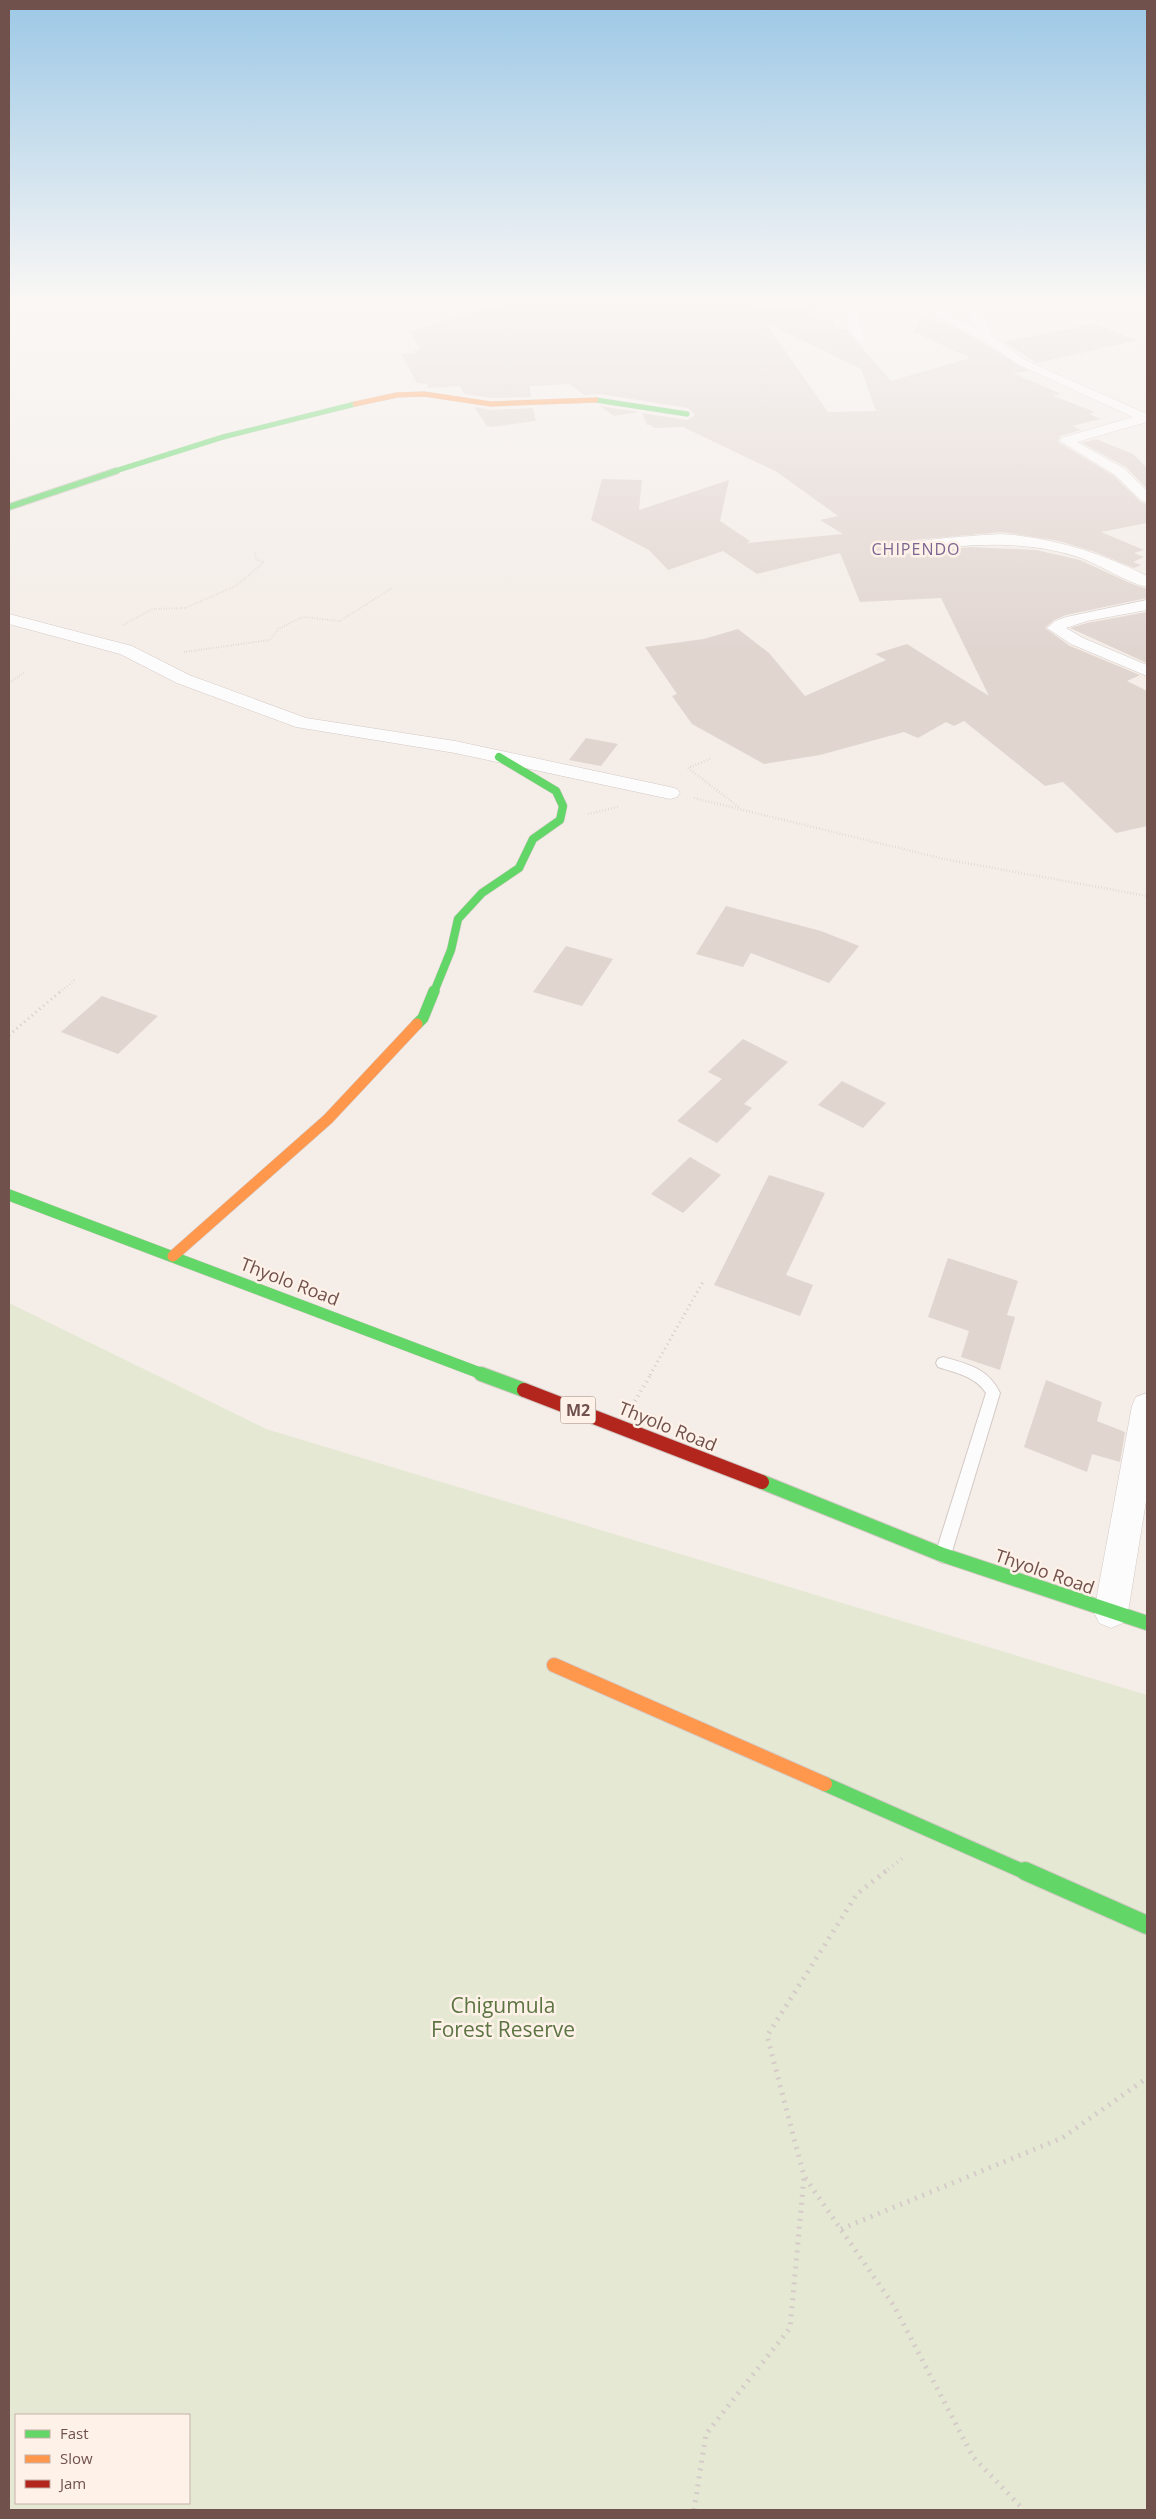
<svg xmlns="http://www.w3.org/2000/svg" width="1156" height="2519" viewBox="0 0 1156 2519" font-family="'Open Sans',sans-serif">
	<style>
		.green { fill: #e5e9d3; fill-rule: evenodd }
		.building { fill: #e1d5d0; fill-rule: evenodd }
		.lines { fill: none; stroke-linecap: round; stroke-linejoin: round }
		.lane-casing { stroke: #d3c9c5; stroke-width: 2 }
		.street-casing { stroke: #d3c9c5; stroke-width: 1 }
		.fast-far5-casing { stroke: #d3c9c5; stroke-width: 5.5 }
		.fast-far4-casing { stroke: #d3c9c5; stroke-width: 8 }
		.fast-far3-casing { stroke: #d3c9c5; stroke-width: 9 }
		.fast-far2-casing { stroke: #d3c9c5; stroke-width: 12 }
		.fast-far1-casing { stroke: #d3c9c5; stroke-width: 16 }
		.fast-casing { stroke: #d3c9c5; stroke-width: 20 }
		.slow-far2-casing { stroke: #d3c9c5; stroke-width: 5.5 }
		.slow-far1-casing { stroke: #d3c9c5; stroke-width: 12 }
		.slow-casing { stroke: #d3c9c5; stroke-width: 16 }
		.jam-casing { stroke: #d3c9c5; stroke-width: 16 }
		.path-far5 { stroke: #d5ccca; stroke-width: 1; stroke-dasharray: 0.5 2; stroke-linecap: butt }
		.path-far4 { stroke: #d5ccca; stroke-width: 2; stroke-dasharray: 0.5 2; stroke-linecap: butt }
		.path-far3 { stroke: #d5ccca; stroke-width: 2.5; stroke-dasharray: 0.5 2.5; stroke-linecap: butt }
		.path-far2 { stroke: #d5ccca; stroke-width: 3; stroke-dasharray: 1 4; stroke-linecap: butt }
		.path-far1 { stroke: #d5ccca; stroke-width: 4; stroke-dasharray: 1 4.5; stroke-linecap: butt }
		.path { stroke: #d5ccca; stroke-width: 5; stroke-dasharray: 2 6; stroke-linecap: butt }
		.lane { fill: #fdfcfc; fill-rule: evenodd }
		.street { fill: #fdfcfc; fill-rule: evenodd }
		.fast-far5 { stroke: #63d668; stroke-width: 5 }
		.fast-far4 { stroke: #63d668; stroke-width: 6 }
		.fast-far3 { stroke: #63d668; stroke-width: 8 }
		.fast-far2 { stroke: #63d668; stroke-width: 11 }
		.fast-far1 { stroke: #63d668; stroke-width: 14 }
		.fast { stroke: #63d668; stroke-width: 18 }
		.slow-far2 { stroke: #ff974d; stroke-width: 5 }
		.slow-far1 { stroke: #ff974d; stroke-width: 11 }
		.slow { stroke: #ff974d; stroke-width: 14 }
		.jam { stroke: #b3261e; stroke-width: 14 }
		.labels { text-anchor: middle; dominant-baseline: central; stroke-width: 5; stroke-linejoin: round; paint-order: stroke }
		.far-quarter-label { font-size: 16px; letter-spacing: 1px; fill: #7b6793; stroke: #fef1e8 }
		.shield { fill: #fef1e8; stroke: #9b817a; stroke-width: 1 }
		.shield-label { font-size: 16px; font-weight: bold; fill: #70514b }
		.street-label { font-size: 18px; fill: #70514b; stroke: #fef1e8 }
		.near-park-label { font-size: 21px; fill: #5c7543; stroke: #fef1e8 }
	</style>
	<rect width="100%" height="100%" fill="#f4ede8"/>
	<path class="green" d="M9 1303 266 1429 1147 1695V2510H9ZM16 2415H189V2503H16Z"/>
	<path class="building" d="M526 297H571L578 302H627L634 297H725L753 299 751 304 756 310 810 308 818 320H833L836 329H846L891 381 970 358 914 332 920 317 954 327 983 343 1028 371 1013 373 1061 394 1053 396 1095 412 1089 414 1101 419 1072 426 1081 430 1060 436 1058 442 1114 476 1141 502 1147 504V523L1101 532 1144 550 1134 553 1144 557 1133 562 1141 565 1134 568 1095 552 1059 541 1002 532 914 540 902 543 895 549 904 554 971 547 1036 550 1080 560 1130 583 1147 589V598L1066 615 1054 620 1045 628 1070 646 1140 675 1127 681 1147 691V826L1116 833 1063 782 1045 786 964 721 954 726 946 722 918 738 904 732 820 755 764 764 692 724 672 696 677 694 645 647 704 639 738 629 769 653 805 696 886 660 875 654 907 644 989 696 941 598 860 602 840 553 757 574 723 551 668 570 649 550 591 520 602 479 642 480 639 510 729 480 720 521 750 541 747 543 843 534 820 520 838 516 777 472 683 427 654 428 651 425H647L642 413 687 420 695 415 688 408 600 394 584 395 570 384 530 386 531 397 491 398 465 394 460 386 428 388 427 384 417 383 401 354 415 353 414 350H420L410 331ZM765 322 861 369 876 411 828 412Z
		M1093 324 1138 340 1037 363 1004 342Z
		M600 406 639 412 614 416Z
		M474 407 491 410 533 408 536 421 492 427 487 426Z
		M1096 439 1133 454 1147 468V489L1126 467 1082 443Z
		M1147 612V663L1070 628 1087 623Z
		M586 738 618 744 601 766 569 760Z
		M726 906 821 931 859 946 829 983 751 953 743 967 696 954Z
		M566 946 613 959 582 1006 533 992Z
		M102 996 158 1016 118 1054 61 1032Z
		M743 1039 788 1062 744 1104 752 1108 717 1143 677 1121 722 1079 708 1072Z
		M842 1081 886 1103 863 1128 818 1105Z
		M690 1157 721 1175 683 1213 651 1194Z
		M769 1175 825 1193 786 1275 813 1285 800 1316 714 1285Z
		M948 1258 1018 1281 1007 1315 1015 1317 1000 1370 961 1357 969 1331 928 1317Z
		M1046 1380 1102 1402 1097 1421 1125 1432 1120 1462 1092 1454 1087 1472 1024 1447Z"/>
	<g class="lines">
		<defs>
			<path id="lane" d="M943 1357C968 1364 988 1368 1000 1393L951 1555 949 1560 943 1563 937 1560 935 1555 986 1393C975 1376 956 1373 938 1367L936 1363 938 1359Z"/>
			<path id="street" d="M573 297H632L627 300H578Z
				M872 297H885L860 312 859 324 867 338 861 341 857 340C839 318 850 307 872 297Z
				M900 297H913L979 330 966 310 968 297H978L976 310 987 323 993 337 1025 360 1147 414V422L1077 442 1125 469 1147 491V502L1142 501 1115 475 1060 441 1061 438 1133 417 1017 364 984 341Z
				M1002 534C1054 538 1101 553 1147 576V587C1126 582 1102 566 1081 558 1021 538 965 545 904 552L897 548C904 539 987 535 1002 534Z
				M1147 600V610L1087 621 1066 628 1083 638 1147 665V676L1071 644 1047 628 1055 621 1066 617Z
				M9 614 132 646 189 675 306 718 455 741 670 787 677 789 680 793 677 797 670 799 455 753 296 727 177 683 120 654 9 624Z
				M1147 1393V1495L1128 1612 1123 1623 1111 1628 1099 1623 1094 1612 1132 1406 1136 1397Z"/>
			<path id="fast-far5" d="M596 400 687 414
				M112 472 223 437 355 404"/>
			<path id="fast-far4" d="M9 507 116 471"/>
			<path id="fast-far3" d="M434 992 451 950 458 919 482 893 519 868 533 839 560 820 563 806 556 791 499 757"/>
			<path id="fast-far2" d="M417 1024 423 1018 434 991
				M9 1195 485 1375"/>
			<path id="fast-far1" d="M481 1374 524 1390
				M762 1482 943 1555 1147 1623
				M825 1784 1027 1873"/>
			<path id="fast" d="M1025 1871 1147 1925"/>
			<path id="slow-far2" d="M355 404 397 395 424 394 491 404 596 400"/>
			<path id="slow-far1" d="M173 1256 328 1119 417 1024"/>
			<path id="slow" d="M554 1665 825 1784"/>
			<path id="jam" d="M524 1390 762 1482"/>
		</defs>
		<use href="#lane" class="lane-casing"/>
		<use href="#street" class="street-casing"/>
		<use href="#fast-far5" class="fast-far5-casing"/>
		<use href="#fast-far4" class="fast-far4-casing"/>
		<use href="#fast-far3" class="fast-far3-casing"/>
		<use href="#fast-far2" class="fast-far2-casing"/>
		<use href="#fast-far1" class="fast-far1-casing"/>
		<use href="#fast" class="fast-casing"/>
		<use href="#slow-far2" class="slow-far2-casing"/>
		<use href="#slow-far1" class="slow-far1-casing"/>
		<use href="#slow" class="slow-casing"/>
		<use href="#jam" class="jam-casing"/>
		<path class="path-far5" d="M1064 357 1147 346"/>
		<path class="path-far4" d="M123 625 153 609 185 608 236 586 264 562 256 559 255 553
			M184 652 270 640 278 629 303 617 340 621 392 588
			M9 683 25 672"/>
		<path class="path-far3" d="M710 759 688 768 740 808
			M694 798 944 859 1147 896
			M588 814 618 807
			M60 992 76 979"/>
		<path class="path-far2" d="M9 1035 61 991
			M650 1375 704 1280"/>
		<path class="path-far1" d="M635 1401 651 1374
			M884 1873 905 1856"/>
		<path class="path" d="M886 1871 857 1894 767 2036 804 2176 894 2306 973 2457 1024 2510
			M841 2229 1062 2138 1147 2078
			M694 2510 706 2434 790 2328 804 2177"/>
		<use href="#lane" class="lane"/>
		<use href="#street" class="street"/>
		<use href="#fast-far5" class="fast-far5"/>
		<use href="#fast-far4" class="fast-far4"/>
		<use href="#fast-far3" class="fast-far3"/>
		<use href="#fast-far2" class="fast-far2"/>
		<use href="#fast-far1" class="fast-far1"/>
		<use href="#fast" class="fast"/>
		<use href="#slow-far2" class="slow-far2"/>
		<use href="#slow-far1" class="slow-far1"/>
		<use href="#slow" class="slow"/>
		<use href="#jam" class="jam"/>
	</g>
	<linearGradient id="sky" x2="0" y2="1"><stop stop-color="#9cc8e6"/><stop offset="0.46" stop-color="#faf7f5"/><stop offset="1" stop-color="#faf7f5" stop-opacity="0"/></linearGradient>
	<rect width="1156" height="650" fill="url(#sky)"/>
	<g class="labels">
		<g class="far-quarter-label">
			<text x="916" y="549">CHIPENDO</text>
		</g>
		<rect class="shield" x="560.5" y="1396.5" width="35" height="27" rx="4"/>
		<g class="shield-label">
			<text x="578" y="1410">M2</text>
		</g>
		<g class="street-label">
			<text transform="translate(290 1281) rotate(21)">Thyolo Road</text>
			<text transform="translate(668 1426) rotate(22)">Thyolo Road</text>
			<text transform="translate(1045 1571) rotate(19)">Thyolo Road</text>
		</g>
		<g class="near-park-label">
			<text x="503" y="2005">Chigumula<tspan x="503" dy="24">Forest Reserve</tspan></text>
		</g>
	</g>
	<rect width="1156" height="2519" fill="none" stroke="#70514b" stroke-width="20"/>
	<rect x="15" y="2414" width="175" height="90" fill="#fef1e8" stroke="#c5b1a9"/>
	<rect x="25" y="2430" width="25" height="8" fill="#63d668" stroke="#c5b1a9"/>
	<text x="60" y="2439" font-size="15" fill="#70514b">Fast</text>
	<rect x="25" y="2455" width="25" height="8" fill="#ff974d" stroke="#c5b1a9"/>
	<text x="60" y="2464" font-size="15" fill="#70514b">Slow</text>
	<rect x="25" y="2480" width="25" height="8" fill="#b3261e" stroke="#c5b1a9"/>
	<text x="60" y="2489" font-size="15" fill="#70514b">Jam</text>
</svg>
